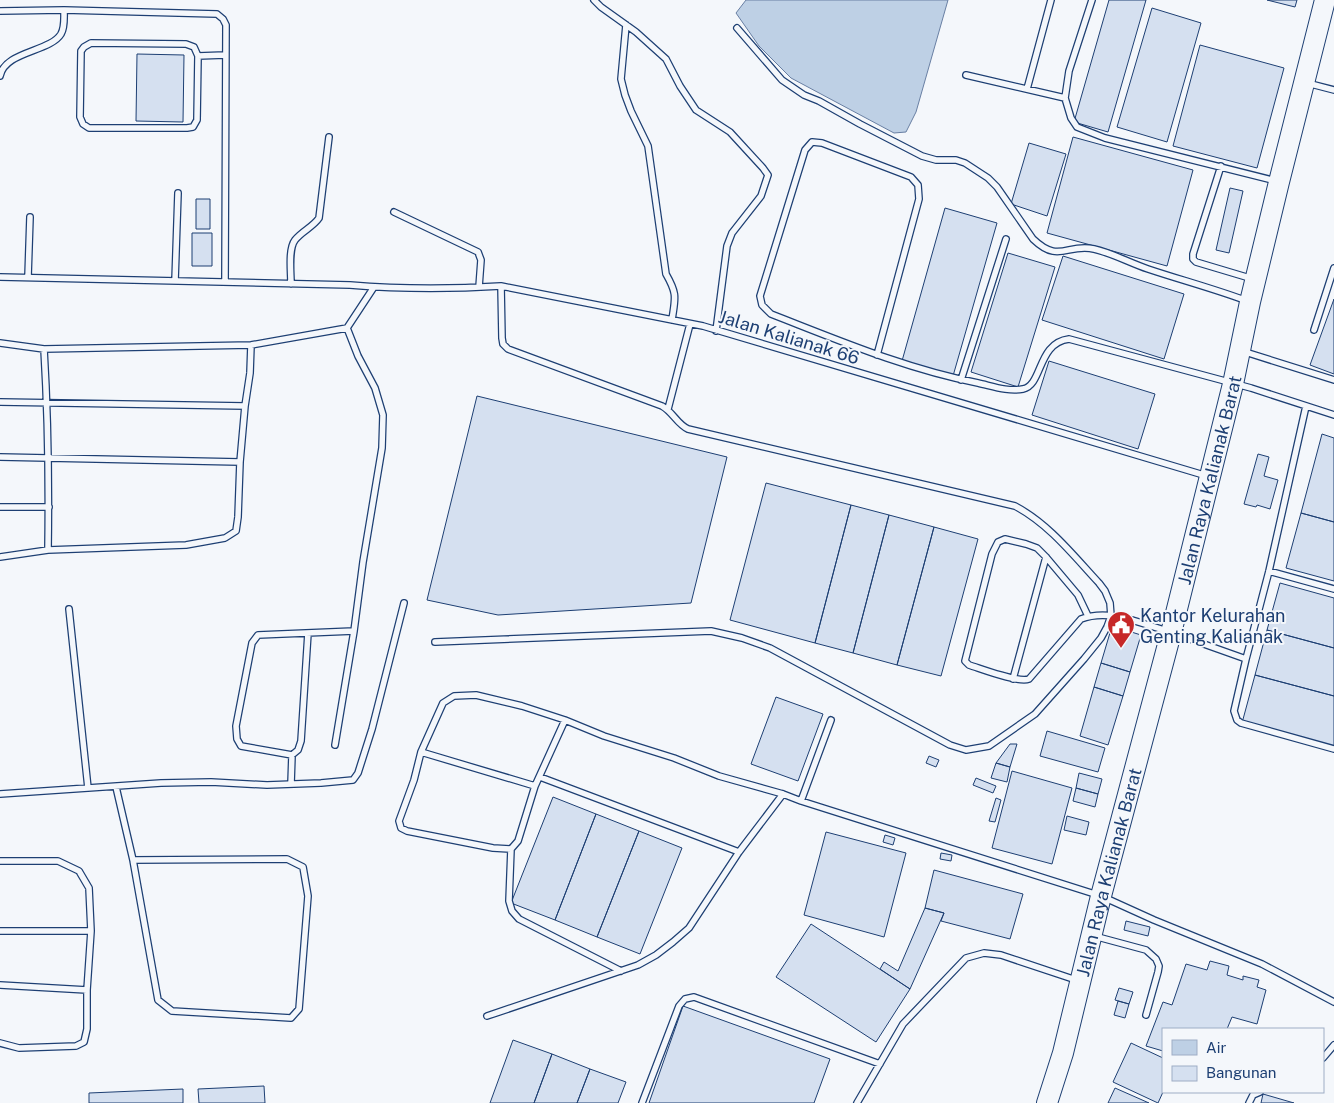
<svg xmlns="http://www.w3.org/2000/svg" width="1334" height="1103" viewBox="0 0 1334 1103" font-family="'Public Sans',sans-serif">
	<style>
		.water { fill: #bed0e5; stroke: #687fa3 }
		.building { fill: #d5e0f0; stroke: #1d3f73 }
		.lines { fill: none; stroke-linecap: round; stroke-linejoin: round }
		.lane-casing { stroke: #1d3f73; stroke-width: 8 }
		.highway-casing { stroke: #1d3f73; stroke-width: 22 }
		.lane { stroke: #f4f7fb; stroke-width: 5.5 }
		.highway { stroke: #f4f7fb; stroke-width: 20 }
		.labels { text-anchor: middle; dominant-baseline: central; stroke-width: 4; stroke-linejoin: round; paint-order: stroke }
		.street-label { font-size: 18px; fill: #1d3f73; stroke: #f4f7fb }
		.poi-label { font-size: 18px; fill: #1d3f73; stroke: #f4f7fb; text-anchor: start }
	</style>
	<rect width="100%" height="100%" fill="#f4f7fb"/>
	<path class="water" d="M746 0H948L916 112 906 132 894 133 791 78 759 46 736 13Z"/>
	<path class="building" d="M1109 0H1146L1108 132 1074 122Z
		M1267 0H1297L1295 7Z
		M1152 8 1201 23 1167 142 1117 127Z
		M1200 45 1284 68 1257 168 1173 146Z
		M137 54 184 55 183 122 136 121Z
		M1073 137 1193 170 1167 266 1047 233Z
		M1029 143 1066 154 1047 216 1011 204Z
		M1230 188 1243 191 1229 253 1216 250Z
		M196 199H210V229H196Z
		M945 208 997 223 953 376 902 361Z
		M192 233H212V266H192Z
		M1008 253 1055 267 1018 387 971 372Z
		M1063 256 1184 294 1164 359 1042 320Z
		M1334 299V374L1310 365Z
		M1049 361 1155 394 1138 449 1032 415Z
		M477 396 727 457 691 603 498 615 427 600Z
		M1322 434 1334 438V522L1301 513Z
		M1258 454 1269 457 1264 476 1278 480 1270 509 1257 505 1256 507 1244 504Z
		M766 483 851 505 815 643 730 620Z
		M851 505 889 515 853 653 815 643Z
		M1301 513 1334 522V581L1286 568Z
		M889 515 934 527 897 665 853 653Z
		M934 527 978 539 941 676 897 665Z
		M1280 583 1334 598V648L1267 630Z
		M1112 626 1141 635 1130 672 1101 663Z
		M1267 630 1334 648V696L1255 675Z
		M1101 663 1130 672 1123 696 1094 687Z
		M1255 675 1334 696V747L1242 723Z
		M1094 687 1123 696 1108 745 1080 736Z
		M776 697 823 714 798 781 751 764Z
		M1047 731 1105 748 1098 772 1040 756Z
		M1010 744H1017L1010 767 996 763Z
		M929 756 939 760 936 767 926 763Z
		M996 763 1010 767 1007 782 991 778Z
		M1012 771 1072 788 1052 864 992 848Z
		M1079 773 1102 779 1098 794 1076 788Z
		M976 778 996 786 993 793 973 785Z
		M1076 788 1098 794 1095 807 1073 801Z
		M553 797 596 814 555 920 511 903Z
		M996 798 1001 800 995 822 989 821Z
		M596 814 639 831 597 937 555 920Z
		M1067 816 1089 822 1086 835 1064 830Z
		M639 831 682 848 640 954 597 937Z
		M826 832 906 853 884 937 804 915Z
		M885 835 895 838 893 845 883 842Z
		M941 853 952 855 951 861 940 859Z
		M934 870 1023 894 1010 939 941 921 944 913 925 908Z
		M925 908 944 913 910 989 880 969 884 962 898 971Z
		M1126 921 1150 927 1148 936 1124 930Z
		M811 924 910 989 876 1042 776 977Z
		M1210 961 1229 966 1227 975 1243 980V976L1259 980 1257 987 1266 990 1257 1024 1232 1017 1227 1029H1163V1051L1146 1046 1163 1002 1172 1005 1186 964 1207 970Z
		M1119 988 1133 992 1129 1004 1115 1000Z
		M1118 1001 1129 1004 1125 1018 1114 1015Z
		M683 1006 830 1059 814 1103H649Z
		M513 1040 552 1054 534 1103H490Z
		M1131 1043 1163 1058V1092L1158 1103 1113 1082Z
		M552 1054 590 1069 577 1103H534Z
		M590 1069 626 1082 618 1103H577Z
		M264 1086 265 1103H199L198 1089Z
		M1115 1088 1149 1103H1108Z
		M183 1089V1103H89V1093Z
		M1263 1094 1294 1103H1261Z"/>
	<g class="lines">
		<defs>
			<path id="lane" d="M594 0 601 7 636 32 666 59 680 86 696 110 730 132 763 168 768 175 761 196 732 233 727 246 716 331
				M1092 0 1069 71 1065 98 1071 118 1077 127 1105 138 1276 181
				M0 11 64 10 217 14 223 19 226 25 225 282
				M626 25 621 79 625 95 631 111 648 146 666 274C678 295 675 298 672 320
				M737 28 782 80 804 95 819 101 860 124 922 156 936 160H956L965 163 988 178 997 187 1033 239C1059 264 1067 243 1094 249 1112 253 1130 263 1148 269 1181 280 1215 289 1247 301
				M198 56 194 47 186 44 91 43 84 47 81 51 80 117 83 124 89 128H187L193 127 197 120 198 56 225 55
				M966 75 1065 98
				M0 76C5 51 50 52 61 34 65 27 64 18 64 10
				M1307 83 1334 90
				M1027 89 1051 0
				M1221 166 1193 254V259L1196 262 1253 279
				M394 212 478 252 481 260 479 287
				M0 277 350 285C399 289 452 289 501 286L703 326 1207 476
				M28 277 30 217
				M175 281 178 193
				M291 284C291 272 288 249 295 240 302 231 313 227 319 218L329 137
				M1314 330 1334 268
				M0 343 44 349 251 345 347 328
				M44 349C48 416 49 483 48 550
				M1242 351 1334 380
				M877 355 919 199 918 185 911 177 822 143 812 142 805 150 760 296 762 305 771 314C838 340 906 369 978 383 992 386 1008 392 1023 389 1043 385 1037 343 1069 339L1251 388 1334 415
				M961 380 1006 239
				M0 402 245 406
				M1306 406 1269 571 1246 659 1234 711 1237 720 1241 723 1334 749
				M668 409 690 324
				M0 457 240 462
				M0 507H49
				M0 557 48 550 186 545 225 538 236 531 238 517 240 462 245 406 250 373 251 345
				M1269 571 1334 589
				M69 609 88 788
				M1088 616 1078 595 1046 557 1037 548 1026 544 1005 539 998 542 992 554 965 661 969 665C982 669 1018 683 1029 679L1081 619C1110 608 1142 624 1170 632 1195 641 1221 650 1246 659
				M308 633 301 741 298 750 292 755 241 746 237 739 236 726 252 643 258 635 354 631 363 562 382 448 383 415 375 388 358 356 347 328 374 287
				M435 642 711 631 742 638 770 648 950 745 966 750 989 746 1035 714 1084 659 1101 638 1107 627 1111 616 1110 603 1105 591 1099 583C1073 555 1049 524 1015 506L688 429C677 424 673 412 662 406L508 349 503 344 502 338 501 286
				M1013 679 1046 557
				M565 720 535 786 518 841 511 849 509 901 512 911 519 919 621 971
				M335 745 354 631
				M421 752 443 703 454 696 476 695 522 706 565 720 604 736 674 758 719 776 783 794 801 801 1101 896 1154 920 1262 964 1334 1002
				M540 777 739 852
				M291 784 292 755
				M116 787 133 860 158 1000 172 1011 291 1018 299 1009 308 896 303 867 287 859 133 860
				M0 794 161 783 211 782 267 785 321 783 353 780 358 773 372 729 404 603
				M801 801 831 720
				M511 849 493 848 407 831 401 828 399 821 414 780 421 752 535 786
				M0 861H58L79 871 89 888 91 931 87 990V1029L84 1042 76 1046 19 1048 0 1043
				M0 931H91
				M1094 936 1146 950 1156 959 1159 966 1158 972 1146 1015
				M0 985 87 990
				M487 1016 638 965 656 955 673 942 689 928 739 852 783 794
				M1323 1058 1334 1045
				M642 1103 679 1006 685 999 694 997 880 1064
				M857 1103 903 1024 966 958 984 953 1001 955 1076 980
				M1249 1103 1253 1095 1260 1092"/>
			<g id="highway">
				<path id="s1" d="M1047 1103 1063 1053 1101 896 1171 633 1233 384 1250 302 1279 182 1325 0"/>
			</g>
		</defs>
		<use href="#lane" class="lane-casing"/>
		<use href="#highway" class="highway-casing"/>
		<use href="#lane" class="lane"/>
		<use href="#highway" class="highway"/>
	</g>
	<defs>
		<symbol id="civic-pin" viewBox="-11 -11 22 30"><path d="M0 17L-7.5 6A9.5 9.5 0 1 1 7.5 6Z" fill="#c62828" stroke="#f4f7fb"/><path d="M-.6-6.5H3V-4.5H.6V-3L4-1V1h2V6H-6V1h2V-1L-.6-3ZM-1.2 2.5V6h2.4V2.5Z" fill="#fff"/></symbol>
	</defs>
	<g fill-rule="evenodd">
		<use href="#civic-pin" x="1105" y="609" width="32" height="43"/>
	</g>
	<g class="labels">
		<g class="street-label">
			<text transform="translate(789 337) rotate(17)">Jalan Kalianak 66</text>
			<text stroke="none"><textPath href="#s1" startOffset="644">Jalan Raya Kalianak Barat</textPath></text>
			<text stroke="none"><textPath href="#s1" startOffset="239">Jalan Raya Kalianak Barat</textPath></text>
		</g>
		<g class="poi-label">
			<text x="1140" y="615">Kantor Kelurahan<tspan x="1140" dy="21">Genting Kalianak</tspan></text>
		</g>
	</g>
	<rect x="1162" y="1028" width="162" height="65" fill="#f4f7fb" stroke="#9eadc5"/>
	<rect x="1172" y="1040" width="25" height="15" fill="#bed0e5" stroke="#9eadc5"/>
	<text x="1206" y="1053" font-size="15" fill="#1d3f73">Air</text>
	<rect x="1172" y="1066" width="25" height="15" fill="#d5e0f0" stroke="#9eadc5"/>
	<text x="1206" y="1078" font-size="15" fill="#1d3f73">Bangunan</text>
</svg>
